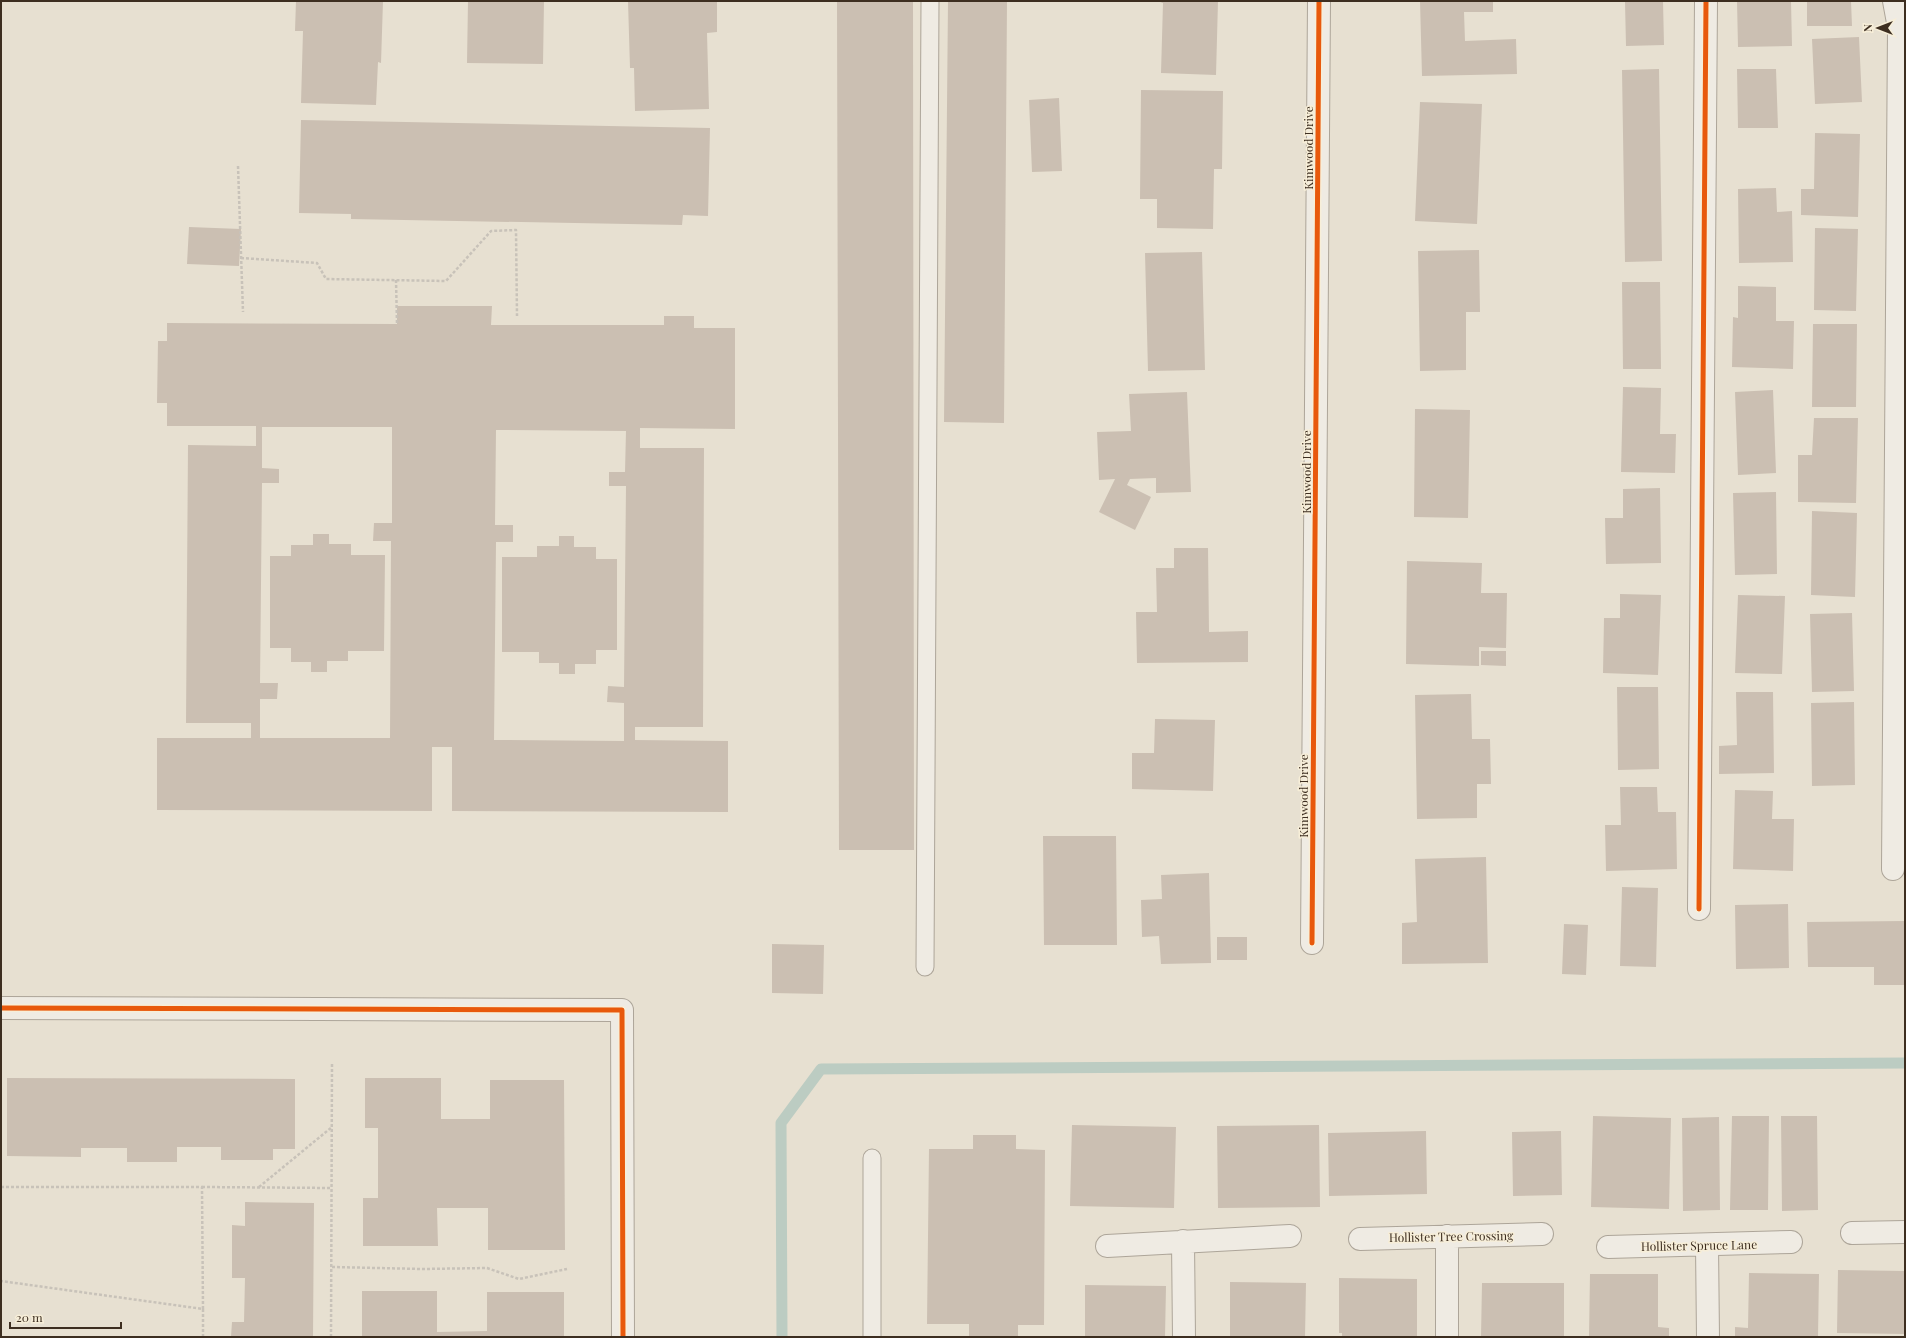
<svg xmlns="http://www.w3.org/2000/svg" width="1906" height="1338" viewBox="0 0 1906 1338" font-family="'Playfair Display',serif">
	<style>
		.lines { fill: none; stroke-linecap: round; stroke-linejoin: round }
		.stream { stroke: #bcccc2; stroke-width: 11 }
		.building { fill: #cbbfb2; fill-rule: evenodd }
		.service-casing { stroke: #ada599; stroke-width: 19 }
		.minor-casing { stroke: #ada599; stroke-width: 24 }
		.path { stroke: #c8c2b9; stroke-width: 2.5; stroke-dasharray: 3 2; stroke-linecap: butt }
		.service { stroke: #efebe3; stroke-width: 17 }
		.minor { stroke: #efebe3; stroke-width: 22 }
		.cycleway-casing { stroke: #f7eed8; stroke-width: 8 }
		.cycleway { stroke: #e8590c; stroke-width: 5 }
		.labels { text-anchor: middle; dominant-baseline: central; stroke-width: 3; stroke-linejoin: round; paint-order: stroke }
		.street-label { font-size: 12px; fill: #3d2e20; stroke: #f7eed8 }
	</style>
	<rect width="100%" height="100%" fill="#e7e0d1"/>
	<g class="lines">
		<path class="stream" d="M782 1337 781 1123 821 1069 1905 1063"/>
	</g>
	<path class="building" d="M296 1H383L381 63 378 62 376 105 301 103 303 31H295Z
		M468 1H544L543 64 467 63Z
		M628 1H717V32L707 33 709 109 635 111 634 68H630Z
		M837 1H913L914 850H839Z
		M948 1H1007L1004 423 944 422Z
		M1157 1H1218L1216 75 1161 73 1163 3Z
		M1420 1H1493V12H1464L1465 41 1516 39 1517 74 1422 76Z
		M1663 1 1664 45 1626 46 1625 2Z
		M1737 1H1791L1792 46 1738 47Z
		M1807 1H1851L1852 26H1807Z
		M1859 37 1862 102 1815 104 1812 39Z
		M1659 69 1662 261 1625 262 1622 70Z
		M1737 69H1776L1778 128H1738Z
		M1141 90 1223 91 1222 169H1214L1213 229 1157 228V199H1140Z
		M1059 98 1062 171 1032 172 1029 100Z
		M1420 102 1482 104 1477 224 1415 221Z
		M301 120 710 128 708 216 683 215 682 225 351 219V214L299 213Z
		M1815 133 1860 134 1858 217 1801 215V189H1814Z
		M1776 188 1777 212 1792 211 1793 262 1739 263 1738 189Z
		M189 227 241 229 239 266 187 264Z
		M1815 228 1858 229 1856 311 1814 310Z
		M1479 250 1480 312H1466V370L1420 371 1418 251Z
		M1202 252 1205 370 1148 371 1145 253Z
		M1622 282H1660L1661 369H1623Z
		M1738 286 1776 287V321H1794L1793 369 1732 367 1733 317 1738 318Z
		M397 306H492L491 325H664V316H694V328H735V429L640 428V448H704L703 727H635V740L728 741V812L452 811V747H432V811L157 810V738H251V723H186L188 445 256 446V426H167V403H157L158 341H167V323L397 324ZM262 427H392V523H374L373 541H391L390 738H260V699H277L278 683H260L262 483H279V469L262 468ZM496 430 626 431 625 472H609V486H626L624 687 608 686 607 702 624 703V741L494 740 496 542H513V525H495Z
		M1813 324H1857L1856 407H1812Z
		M1623 387 1661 388 1660 434H1676L1675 473 1621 472Z
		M1773 390 1776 473 1738 475 1735 392Z
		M1187 392 1191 492 1156 493V478L1130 479 1127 485 1151 497 1135 530 1099 512 1115 479 1099 480 1097 432 1131 431 1129 394Z
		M1415 409 1470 410 1468 518 1414 517Z
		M1814 418H1858L1856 503 1798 502V455H1812Z
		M1660 488 1661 563 1606 564 1605 518H1623V489Z
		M1776 492 1777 574 1735 575 1733 493Z
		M1812 511 1857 513 1855 597 1811 595Z
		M313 534H329V544H351V555H385L384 651H348V661H327V672H311V662H291V648H270V556H291V545H313Z
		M559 536H574V547H596V559H617V650H596V664H575V674H559V663H539V652H502V557H537V546H559Z
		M1174 548H1208L1209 632 1248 631V662L1137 663 1136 612H1157L1156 568H1174Z
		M1407 561 1482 563 1481 593H1507L1506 648 1479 647V666L1406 664Z
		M1620 594 1661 595 1658 675 1603 673 1604 618H1620Z
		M1738 595 1785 596 1782 674 1735 673Z
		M1852 613 1854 691 1812 692 1810 614Z
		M1481 651H1506V666L1481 665Z
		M1617 687H1658L1659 769 1618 770Z
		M1736 692H1773L1774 773 1719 774V746L1737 745Z
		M1471 694 1472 739H1490L1491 784H1477V818L1417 819 1415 695Z
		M1854 702 1855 785 1812 786 1811 703Z
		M1155 719 1215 720 1213 791 1132 789V753H1154Z
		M1620 787H1657L1658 812H1676L1677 869 1606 871 1605 825H1621Z
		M1735 790 1773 791 1772 819H1794L1793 871 1733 869Z
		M1043 836H1116L1117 945H1044Z
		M1486 857 1488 963 1402 964V923L1417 922 1415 859Z
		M1209 873 1211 963 1161 964 1159 936 1142 937 1141 900 1162 899 1161 875Z
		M1622 887 1658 888 1656 967 1620 966Z
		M1788 904 1789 968 1736 969 1735 905Z
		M1905 921V985H1874V967H1808L1807 922Z
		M1564 924 1588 925 1586 975 1562 974Z
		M1217 937H1247V960H1217Z
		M772 944 824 945 823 994 772 993Z
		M7 1078 295 1079V1149H273V1160H221V1147H177V1162H127V1148H81V1157L7 1156Z
		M365 1078H441V1119H490V1080H564L565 1250H488V1208H437L438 1246H363V1198H378V1128H365Z
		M1593 1116 1671 1118 1669 1209 1591 1207Z
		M1732 1116H1769L1768 1210H1730Z
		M1781 1116H1817L1818 1210 1782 1211Z
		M1719 1117 1720 1210 1683 1211 1682 1118Z
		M1072 1125 1176 1127 1174 1208 1070 1206Z
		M1319 1125 1320 1207 1218 1208 1217 1126Z
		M1426 1131 1427 1194 1329 1196 1328 1133Z
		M1561 1131 1562 1195 1513 1196 1512 1132Z
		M973 1135H1016V1149L1045 1150 1044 1325H1018V1337H969V1324H927L929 1149H973Z
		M245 1202 314 1203 313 1337H231L232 1322H244L245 1278H232V1225L245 1226Z
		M1838 1270 1905 1271V1334L1837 1333Z
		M1749 1273 1819 1274 1818 1337H1735V1327L1748 1328Z
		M1590 1274H1658V1327L1669 1328V1337H1589Z
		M1339 1278 1417 1279V1337H1342V1333H1339Z
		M1230 1282 1306 1283 1305 1337H1230Z
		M1482 1283H1564V1337H1481Z
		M1085 1285 1166 1286 1165 1337H1085Z
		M362 1291H437V1332L487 1331V1292H564V1337H362Z"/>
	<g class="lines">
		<defs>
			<path id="service" d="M925 967 930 1
				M872 1158V1337"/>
			<path id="minor" d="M1893 869 1899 28 1894 1
				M1699 909 1706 1
				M1312 943 1319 1
				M1 1008 622 1010 623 1337
				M1852 1233 1905 1232
				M1447 1236V1337
				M1360 1239 1542 1234
				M1183 1241 1184 1337
				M1707 1245 1708 1337
				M1107 1246 1290 1236
				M1608 1247 1791 1242"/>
		</defs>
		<use href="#service" class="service-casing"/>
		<use href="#minor" class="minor-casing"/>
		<path class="path" d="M238 166 243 312
			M241 258 317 263 326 279 446 281 491 231 516 230 517 316
			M396 280 397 324
			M1 1187H202L203 1309 1 1281
			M202 1187 332 1188
			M259 1187 332 1127
			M332 1267 422 1269 487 1268 519 1279 567 1269
			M203 1337V1309
			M331 1337 332 1062"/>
		<use href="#service" class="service"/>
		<use href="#minor" class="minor"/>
		<defs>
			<path id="cycleway" d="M1699 909 1706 1
				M1312 943 1319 1
				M1 1008 622 1010 623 1337"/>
		</defs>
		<use href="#cycleway" class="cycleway-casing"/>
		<use href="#cycleway" class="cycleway"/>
	</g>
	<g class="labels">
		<g class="street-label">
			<text transform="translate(1308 148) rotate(-90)">Kimwood Drive</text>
			<text transform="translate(1306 472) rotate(-90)">Kimwood Drive</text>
			<text transform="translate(1303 796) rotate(-90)">Kimwood Drive</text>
			<text transform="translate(1451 1236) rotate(-1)">Hollister Tree Crossing</text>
			<text transform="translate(1699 1245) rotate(-1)">Hollister Spruce Lane</text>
		</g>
	</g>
	<rect width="1906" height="1338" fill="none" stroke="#3d2e20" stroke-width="4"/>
	<g transform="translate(1878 28) rotate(270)" stroke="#f7eed8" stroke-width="3" paint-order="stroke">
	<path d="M0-3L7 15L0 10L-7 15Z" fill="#3d2e20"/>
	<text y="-6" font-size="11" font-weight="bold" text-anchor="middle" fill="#3d2e20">N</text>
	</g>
	<path d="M10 1322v6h111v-6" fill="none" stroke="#3d2e20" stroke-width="2"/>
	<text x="16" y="1322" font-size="12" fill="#3d2e20" stroke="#f7eed8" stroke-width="3" paint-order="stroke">20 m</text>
</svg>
